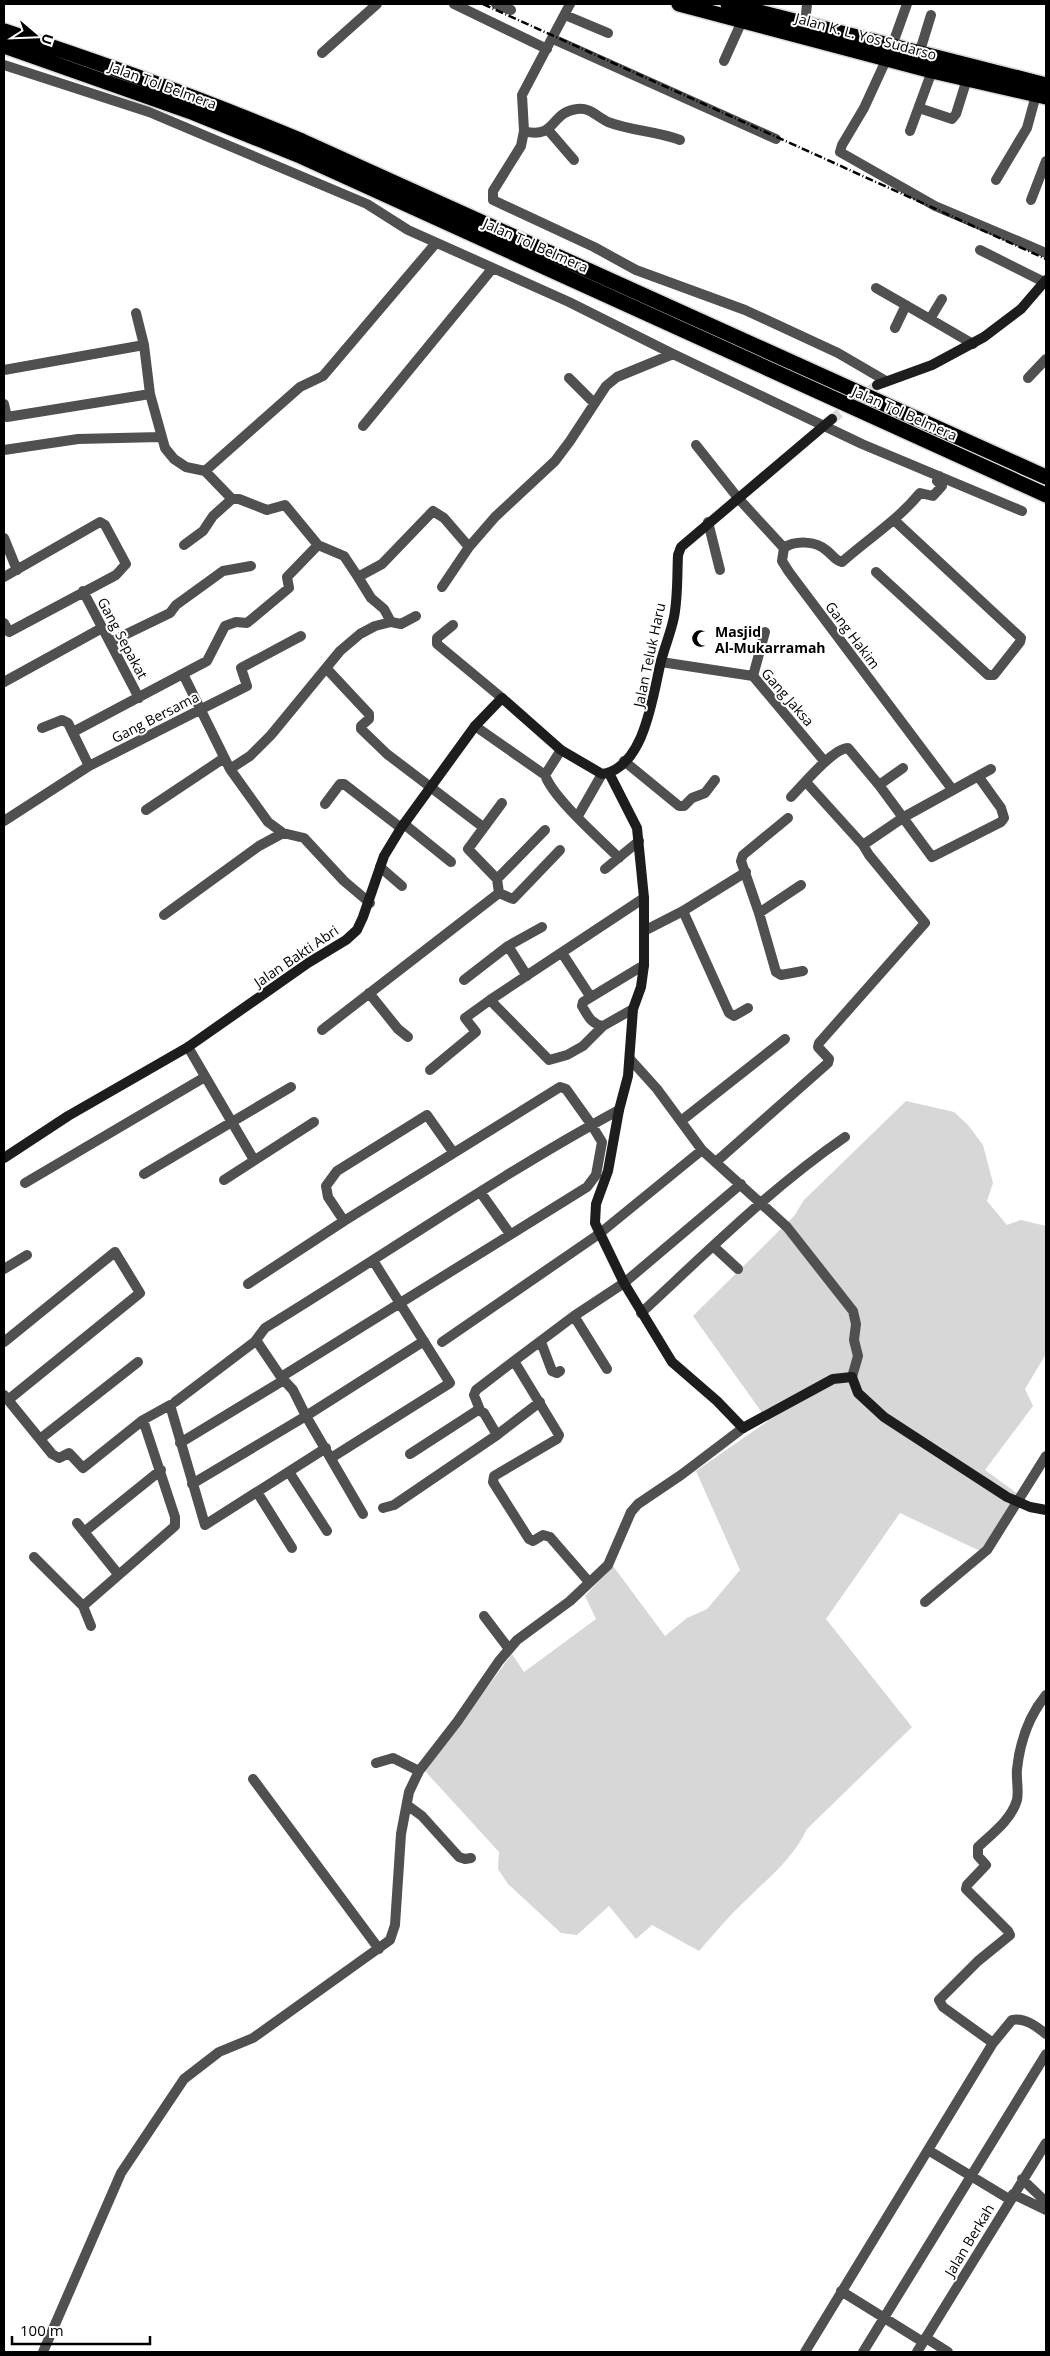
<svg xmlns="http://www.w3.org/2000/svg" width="1050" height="2356" viewBox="0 0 1050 2356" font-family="'Open Sans',sans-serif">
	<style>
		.green { fill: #d7d7d7 }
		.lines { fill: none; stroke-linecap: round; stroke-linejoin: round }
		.secondary-tunnel { stroke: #d9d9d9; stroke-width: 10; stroke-dasharray: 10 5; stroke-linecap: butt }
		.highway-casing { stroke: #dbdbdb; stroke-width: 18 }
		.street { stroke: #505050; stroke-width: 10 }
		.secondary { stroke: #1d1d1d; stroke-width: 10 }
		.highway { stroke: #000; stroke-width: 15 }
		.rail { stroke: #000; stroke-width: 2.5; stroke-dasharray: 8 2.5 1 2.5; stroke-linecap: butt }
		.labels { text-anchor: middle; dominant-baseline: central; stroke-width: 4; stroke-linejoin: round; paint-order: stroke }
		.street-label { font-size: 14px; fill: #000; stroke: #fff }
		.poi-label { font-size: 14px; font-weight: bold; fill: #000; stroke: #fff; text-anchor: start }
	</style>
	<rect width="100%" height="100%" fill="#fff"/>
	<path class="green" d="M906 1101 954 1112 968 1125 983 1145 993 1183 987 1201 1007 1225 1021 1220 1046 1226V1354L1025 1389 1033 1406 985 1470 1018 1494 980 1551 900 1513 826 1619 912 1727 807 1829C793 1859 767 1879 744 1902 728 1917 714 1934 699 1951L652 1925 636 1939 609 1906 577 1935 561 1933 508 1884 498 1869 499 1852 425 1771 512 1654 524 1672 596 1619 585 1596 613 1566 665 1636 687 1618 707 1609 740 1570 696 1471 768 1421 693 1316 794 1216 804 1200Z"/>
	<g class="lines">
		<path class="secondary-tunnel" d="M832 419 877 385"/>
		<defs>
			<path id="highway" d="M679 4 932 71 1046 97
				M728 4 1046 85
				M4 31C105 64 204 100 302 141L1046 477
				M4 46 194 113 298 155 1046 495"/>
		</defs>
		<use href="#highway" class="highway-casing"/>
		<path class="street" d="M454 4 547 49
			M496 4 511 10
			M570 4 522 95 524 131 521 146 493 191V200L594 247 636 270 745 310 838 353 886 381
			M565 15 608 33
			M805 24 807 4
			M553 39 776 139
			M892 46 907 4
			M322 53 377 4
			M919 54 931 15
			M887 58 864 108 842 145 840 152 935 206 1046 253
			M724 61 742 21
			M4 65 149 112 367 204 408 230 569 302 673 354 862 444 1022 511
			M919 108 952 119 956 114 967 79
			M524 131C556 140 550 112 577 109 590 107 597 117 608 122 631 131 657 131 680 140
			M549 131 574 160
			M910 131 932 71
			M996 180 1027 128 1036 95
			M1031 200 1046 161
			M980 250 1044 282
			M876 288 930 319
			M942 299 930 319 973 344
			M136 313 144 345 150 394 165 448 174 459 186 467 205 471 232 499
			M895 328 906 305
			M4 370 144 345
			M569 378 594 403
			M1028 378 1046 359
			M4 404 7 417 150 394
			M363 426 492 269
			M696 445 738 498 784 548 782 561 789 572 952 789
			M4 450 78 439 160 437
			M205 471 300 387 323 376 436 243
			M708 522 720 570
			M4 538 17 570
			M184 545 203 531 213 516 232 499H239L267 510 285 505 318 545 344 556 358 577 382 564 433 511 444 518 469 547
			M784 548C795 540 816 541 826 550 832 554 835 561 842 562 868 539 898 520 920 493L933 496 942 486 937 481 939 476
			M876 572 988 675H994L1020 642 1021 638 894 520
			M4 577 100 522 105 525 126 564 116 575 9 632 4 623
			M358 577 371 598 384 609 391 622
			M442 587 469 547 495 517 555 461 570 441 606 386 617 377 673 354
			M83 591 139 698
			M453 625 437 638V644L502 698
			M110 642 170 613 176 605 223 571 251 566
			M661 662 753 676 825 762
			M326 668 369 714V719L361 726V729L387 754 483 827
			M183 674 230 769 268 822 283 833 304 838 344 881 370 903
			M753 676 765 632
			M4 682 102 628
			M475 726 545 775C553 798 600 839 619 858
			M42 728 62 720 68 723 89 766
			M73 732 207 661 225 626 236 622 247 623 289 588 287 577 318 545
			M624 761 679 806H684L692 798 705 793 715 780
			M230 769 250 756 271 735 340 651 360 634 375 626 391 622 401 624 416 616
			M545 775 561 750
			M879 785 903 768
			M791 797C802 786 833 748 848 748L879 785 932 857 1001 822 1004 818 1001 808 978 776
			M325 804 340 784H344L401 828
			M146 810 224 758
			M578 816 602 774
			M788 818 743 855 741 861 759 913 776 972 781 975 803 971
			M4 821 89 766 247 686 241 668 301 636
			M404 824 451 862
			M863 845 904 817 991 769
			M380 867 402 886
			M605 869 639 841
			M497 879 545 830
			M499 893 513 899 515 897 560 850
			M683 911 729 1013 734 1016 748 1008
			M759 913 801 885
			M164 915 259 846 283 833
			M644 931 683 911 746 872
			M508 946 527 976
			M562 953 590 996
			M464 980 508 946 542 927
			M369 993 398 1029 408 1037
			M490 1000 644 898
			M603 1026C591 1024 588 1016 582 1006L583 1002 644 965
			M322 1030 499 893 497 879 468 849 502 803
			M188 1047 254 1160
			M630 1059 657 1089 702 1150 787 1227 853 1311 856 1324 854 1340 858 1356 852 1377
			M430 1070 476 1032 465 1018 490 1000 549 1060 567 1055 583 1046 603 1026 633 1009
			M681 1121 785 1039
			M717 1161 828 1063 829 1059 818 1047 819 1043 925 923 869 855 863 845 806 782
			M144 1174 291 1087
			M224 1180 314 1122
			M25 1183 205 1077
			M481 1193 510 1234
			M344 1221 328 1197 326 1186 337 1171 427 1115 453 1152
			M713 1246 738 1269
			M4 1269 27 1255
			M248 1284 344 1221 560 1087 566 1089 591 1124 602 1142 596 1175 587 1187 281 1377
			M641 1313C707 1252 771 1188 845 1137
			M574 1316 607 1369
			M4 1342 115 1252 140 1293 8 1400
			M442 1342 599 1234 702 1150
			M541 1342 552 1371 557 1373 560 1371
			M4 1395 52 1454 59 1458 69 1453 83 1468 143 1420 170 1405 205 1525 326 1448
			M175 1402 257 1340
			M480 1410 474 1395 476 1390 514 1361
			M40 1439 138 1362
			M180 1443 284 1380
			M410 1454 478 1410 484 1413 497 1435
			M331 1458 450 1383 374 1262
			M289 1472 327 1531
			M192 1484 306 1416 424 1341
			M257 1492 292 1548
			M383 1508 394 1505 497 1435 540 1402
			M363 1514 306 1416 293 1390 281 1377 256 1340 265 1328C383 1256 497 1176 619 1110
			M77 1523 118 1574
			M84 1532 161 1470
			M34 1557 83 1606 91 1626
			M589 1582 550 1537 543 1535 533 1541 529 1539 493 1482 494 1476 557 1439 559 1435 514 1361 574 1316 624 1283 741 1184
			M925 1602 987 1550 1046 1456
			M83 1606 175 1526V1517L143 1420
			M484 1616 509 1649
			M376 1763 393 1758 419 1771
			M253 1779 379 1949
			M407 1805 422 1816 459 1857 465 1859 471 1858
			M993 2043 943 2007 939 2000 978 1961 1010 1935 1008 1931 966 1889 967 1885 986 1865 978 1856V1847C993 1833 1011 1820 1017 1800 1019 1790 1016 1779 1017 1769 1020 1741 1028 1717 1046 1695
			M928 2150 1009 2199
			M1022 2179 1046 2202
			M1013 2194 1046 2210
			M841 2291 923 2342
			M926 2338 948 2352
			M43 2352 121 2173 184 2079 219 2052 253 2038 390 1940 395 1925 401 1834 409 1792 419 1771 457 1722 499 1661 517 1640 570 1601 608 1565 631 1512 638 1504 681 1475 743 1428
			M805 2352 993 2043 1012 2020C1024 2017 1036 2026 1046 2034
			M863 2352 1046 2054
			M917 2352 1046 2143"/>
		<path class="secondary" d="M877 385 932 365 984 337 1021 309 1046 280
			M609 773 637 828 644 898V965L641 987 633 1009 628 1076 619 1110 608 1171 596 1204 595 1223 624 1283 672 1362 717 1401 743 1428 833 1379 852 1377 858 1393 884 1417 1007 1497 1030 1507 1046 1510
			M4 1158 68 1116 188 1047 308 963 346 940 357 930 363 917 384 856 401 828 475 726 502 698 561 750 602 774C645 768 653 694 661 661 665 646 671 632 674 617 678 597 677 575 678 555L681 547 832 419"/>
		<use href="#highway" class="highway"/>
		<path class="rail" d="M483 4 1046 259"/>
	</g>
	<defs>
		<symbol id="mosque-bare" viewBox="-9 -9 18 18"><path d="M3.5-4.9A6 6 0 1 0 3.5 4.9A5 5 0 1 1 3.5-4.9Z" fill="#000" stroke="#fff" stroke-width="2.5" paint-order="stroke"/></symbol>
	</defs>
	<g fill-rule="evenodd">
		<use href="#mosque-bare" x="688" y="626" width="25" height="25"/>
	</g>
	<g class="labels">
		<g class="street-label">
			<text transform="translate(866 36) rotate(15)">Jalan K. L. Yos Sudarso</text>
			<text transform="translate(163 85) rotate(20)">Jalan Tol Belmera</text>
			<text transform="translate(536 245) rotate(24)">Jalan Tol Belmera</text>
			<text transform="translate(905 413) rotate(24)">Jalan Tol Belmera</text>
			<text transform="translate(853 635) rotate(53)">Gang Hakim</text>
			<text transform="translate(123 638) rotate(62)">Gang Sepakat</text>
			<text transform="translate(649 655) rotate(-78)">Jalan Teluk Haru</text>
			<text transform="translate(788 697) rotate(49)">Gang Jaksa</text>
			<text transform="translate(155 717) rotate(-27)">Gang Bersama</text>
			<text transform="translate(296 956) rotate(-34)">Jalan Bakti Abri</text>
			<text transform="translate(969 2240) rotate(-59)">Jalan Berkah</text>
		</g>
		<g class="poi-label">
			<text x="715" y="631">Masjid<tspan x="715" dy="16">Al-Mukarramah</tspan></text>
		</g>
	</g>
	<rect width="1050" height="2356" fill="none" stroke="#000000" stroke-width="10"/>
	<g transform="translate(35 35) rotate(109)" stroke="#ffffff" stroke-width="4" paint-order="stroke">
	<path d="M0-4L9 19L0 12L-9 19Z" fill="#000000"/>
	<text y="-8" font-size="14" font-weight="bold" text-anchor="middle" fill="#000000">U</text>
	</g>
	<path d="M12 2336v8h138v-8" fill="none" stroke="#000000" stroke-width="2.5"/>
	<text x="20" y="2336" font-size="15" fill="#000000" stroke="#ffffff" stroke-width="4" paint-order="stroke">100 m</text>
</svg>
